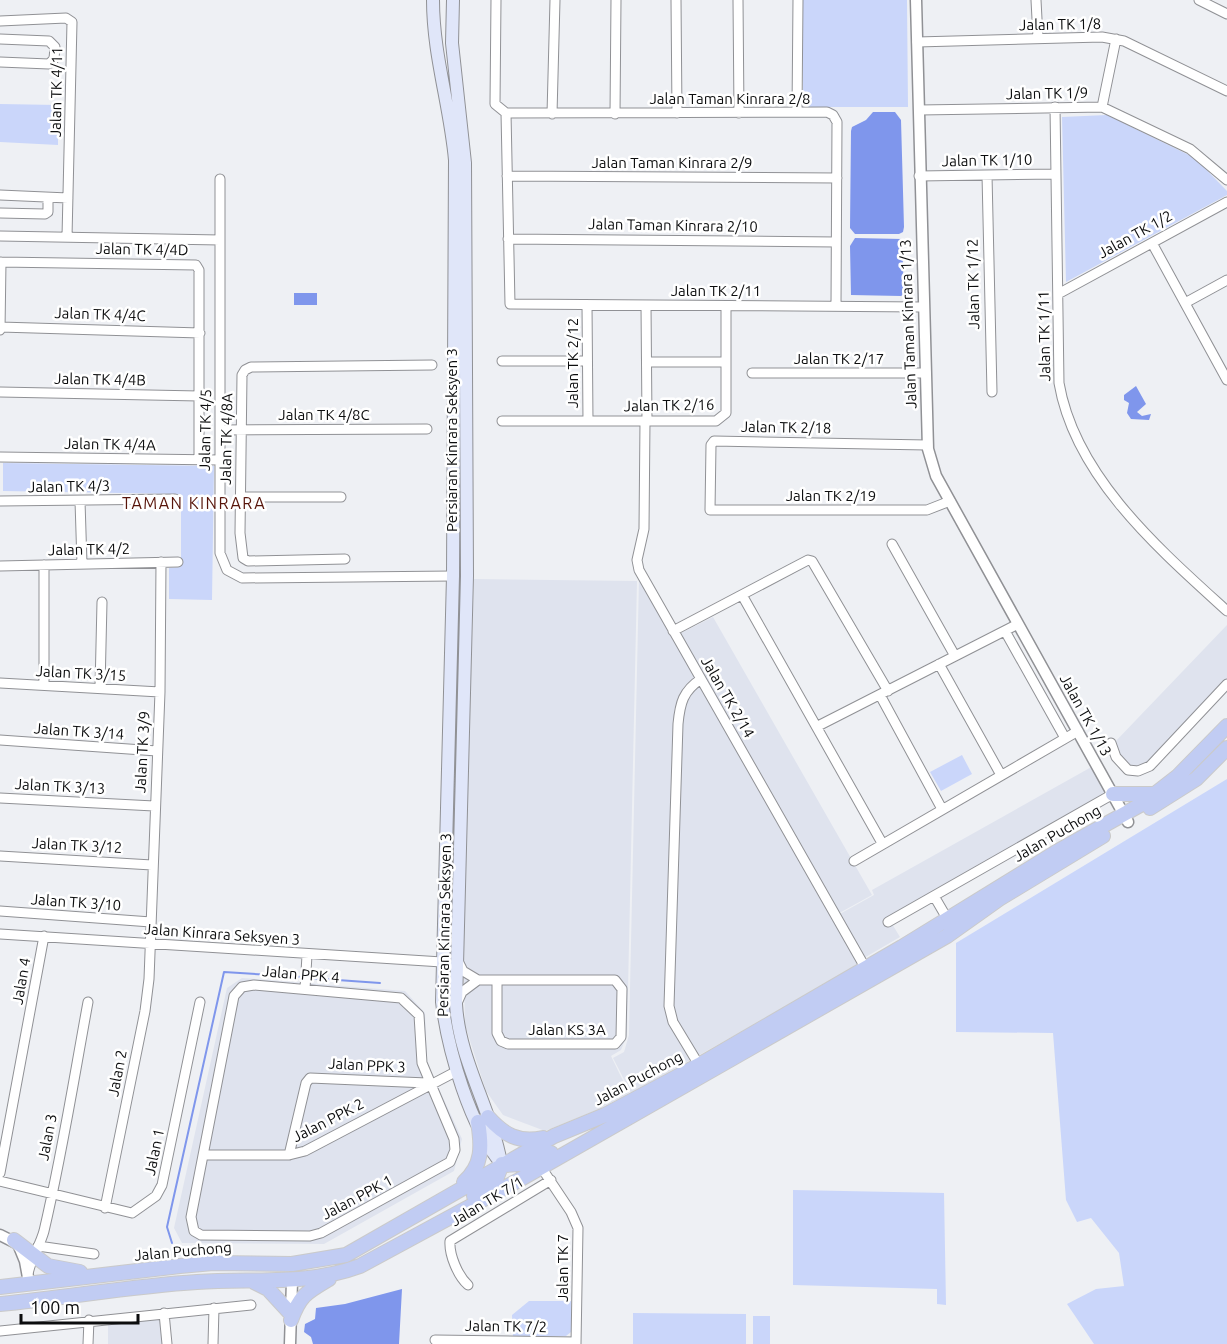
<svg xmlns="http://www.w3.org/2000/svg" width="1227" height="1344" viewBox="0 0 1227 1344" font-family="Ubuntu,sans-serif">
	<style>
		.built { fill: #dfe3ee }
		.green { fill: #cad6fa }
		.water { fill: #7f96ec }
		.lines { fill: none; stroke-linecap: round; stroke-linejoin: round }
		.stream { stroke: #7f96ec; stroke-width: 2 }
		.minor-casing { stroke: #909195; stroke-width: 11 }
		.tertiary-casing { stroke: #909195; stroke-width: 13 }
		.secondary-casing { stroke: #909195; stroke-width: 14 }
		.primary-casing { stroke: #cacaca; stroke-width: 16 }
		.minor { stroke: #fff; stroke-width: 9 }
		.tertiary { stroke: #fff; stroke-width: 10 }
		.secondary { stroke: #e0e6f9; stroke-width: 12 }
		.primary { stroke: #c1ccf3; stroke-width: 14 }
		.labels { text-anchor: middle; dominant-baseline: central; stroke-width: 5; stroke-linejoin: round; paint-order: stroke }
		.street-label { font-size: 15px; fill: #0c0d0e; stroke: #fff }
		.neighbourhood-label { font-size: 16px; letter-spacing: 1.5px; fill: #57140a; stroke: #fff }
	</style>
	<rect width="100%" height="100%" fill="#eef0f4"/>
	<path class="built" d="M474 579 637 581 627 1035 621 1050 611 1056 629 1093 599 1109 545 1131 503 1115 486 1091 465 1025 463 931Z
		M639 579 673 637 713 617 872 895 834 916 861 965 631 1093 613 1058 624 1052 629 1035Z
		M1227 625V680L1148 763 1138 768 1130 767 1119 755 1114 743Z
		M1095 765 1110 793 889 919 900 937 864 958 838 915 874 895 872 890Z
		M242 978 405 991 425 1013 427 1063 462 1139 454 1171 324 1244 182 1243 174 1228 227 988Z
		M161 1316 164 1344H108V1321Z"/>
	<path class="green" d="M803 0H907L908 107H809L803 101Z
		M0 104 58 105V145L0 142Z
		M1107 115 1195 158 1227 191V195L1066 282 1062 117Z
		M3 463 214 466 212 600 169 599V568L181 567V494L3 491Z
		M962 755 972 774 941 791 930 772Z
		M1227 779V1344H1094L1067 1304 1096 1289 1124 1286 1119 1253 1091 1218 1077 1222 1066 1200 1053 1033 956 1032V943Z
		M793 1190 944 1193 946 1305 937 1304V1289L793 1285Z
		M529 1301H571V1332L566 1336H513L512 1315Z
		M633 1313 746 1314V1344H633Z
		M753 1316H770V1344H753Z"/>
	<path class="water" d="M873 112H895L901 120 904 227 903 232 899 234H855L850 228 851 131 852 127 866 120Z
		M855 238 902 239 904 294 901 296 851 295 850 246Z
		M294 293H317V305H294Z
		M1136 386 1146 404 1137 412 1142 416 1151 414 1149 420 1131 419 1127 413 1129 403 1124 400V395Z
		M402 1289 399 1344H313L311 1337 304 1332 305 1324 315 1319 316 1308 345 1304Z"/>
	<g class="lines">
		<path class="stream" d="M309 978 380 983
			M172 1243 167 1227 224 972 303 977"/>
		<defs>
			<path id="minor" d="M496 0 495 104 506 113
				M676 0 677 113
				M738 0 739 113
				M1036 0 1038 38
				M1199 0 1227 14
				M0 21 66 18 72 22 67 237
				M0 39 49 41 55 47 54 59 49 64 0 62
				M917 42 1102 37 1124 41 1227 91
				M1055 107 1059 383C1075 477 1160 550 1227 611
				M1102 107 1116 39
				M919 110 1102 107 1190 149 1227 180
				M797 112 798 0
				M506 113 510 304 922 307
				M506 113 827 112 833 115 837 122 836 306
				M552 114 555 0
				M615 114 616 0
				M987 175 992 392
				M507 176 837 178
				M919 176 1056 174
				M220 179V553L227 570 242 578 453 576
				M0 195 68 198
				M0 213 45 214 48 212V198
				M0 236 220 240
				M508 239 836 242
				M1152 243 1227 380
				M0 262 196 265 199 270V459
				M1058 294 1227 202
				M1185 303 1227 280
				M587 305 588 421
				M646 305 647 421
				M0 327 200 333
				M0 330 1 262
				M502 361H587
				M647 362H726
				M752 373H926
				M0 392 199 396
				M502 421H716L726 413V306
				M645 421 644 529 637 560 639 570 866 969
				M220 430 427 429
				M927 445 714 441 711 445 710 510H927L950 501
				M0 457 220 460
				M240 497H341
				M0 501 175 499
				M80 501 82 564
				M892 544 955 656
				M345 559 248 561 243 558 240 533 242 375 245 370 251 367 432 365
				M44 565V685
				M0 566 178 562
				M742 595 882 843
				M673 631 808 560 812 561 888 691
				M1005 631 1065 738
				M939 664 1001 775
				M0 683 160 692
				M100 688 102 602
				M880 695 942 809
				M818 726 1018 624
				M0 740 157 751
				M1111 743 1116 757 1128 770 1138 771 1150 766 1227 684
				M0 798 154 806
				M0 856 152 865
				M854 861 1078 731
				M934 896 948 920
				M0 911 151 922
				M888 922 1113 794
				M0 934 442 962
				M458 961 463 971 478 980H615L622 989 621 1037 615 1044H508L501 1041 497 1033V980
				M254 985 401 998 419 1015 422 1063 454 1139 455 1150 450 1162 321 1233 310 1236 201 1235 194 1231 191 1217 234 996 242 987Z
				M305 989 307 955
				M458 1001 462 992 478 980
				M699 1065 673 1022 669 1006 678 724C680 703 683 691 701 679
				M203 1155H289L305 1151 457 1071
				M289 1155 306 1083 310 1078 427 1083
				M541 1167 571 1212 578 1228 576 1344
				M0 1173 44 936
				M0 1181 132 1213 156 1196 162 1185 200 1002
				M105 1208 145 1011 149 979 160 692 161 562
				M38 1246 94 1254
				M28 1274C31 1258 40 1246 44 1231 62 1155 74 1078 88 1002
				M468 1285C458 1276 449 1255 450 1241L551 1180
				M164 1313 167 1344
				M0 1331 251 1305
				M435 1340 576 1342
				M88 1344 89 1320
				M213 1344 214 1308"/>
			<path id="tertiary" d="M916 0 928 449 936 476 1128 822
				M0 1235 18 1244 25 1261 29 1283
				M290 1344 292 1281"/>
			<path id="secondary" d="M433 0C433 55 450 105 455 160L453 576 442 1002C448 1050 470 1128 502 1164
				M453 0 452 43 465 163 467 576 456 1004C459 1060 491 1108 501 1163"/>
			<path id="primary" d="M1113 794H1155
				M1150 808 1196 779 1227 748
				M488 1117C504 1135 518 1143 543 1138
				M504 1165 520 1164 551 1153
				M464 1182C483 1165 482 1146 478 1122
				M474 1196 497 1177 502 1164
				M14 1240 48 1266 80 1272
				M254 1282 268 1289 291 1314
				M0 1287 180 1266 213 1263 292 1264 346 1255 554 1136 605 1115 699 1065 902 947 1058 851 1142 804 1178 776 1227 726
				M0 1304C66 1298 131 1286 197 1282 253 1278 306 1286 360 1266L519 1180 947 936 999 899 1103 836
				M291 1320C300 1295 307 1292 329 1279"/>
		</defs>
		<use href="#minor" class="minor-casing"/>
		<use href="#tertiary" class="tertiary-casing"/>
		<use href="#secondary" class="secondary-casing"/>
		<use href="#primary" class="primary-casing"/>
		<use href="#minor" class="minor"/>
		<use href="#tertiary" class="tertiary"/>
		<use href="#secondary" class="secondary"/>
		<use href="#primary" class="primary"/>
	</g>
	<g class="labels">
		<g class="street-label">
			<text transform="translate(1060 24) rotate(-1)">Jalan TK 1/8</text>
			<text transform="translate(56 92) rotate(-89)">Jalan TK 4/11</text>
			<text transform="translate(1047 93) rotate(-1)">Jalan TK 1/9</text>
			<text x="730" y="98">Jalan Taman Kinrara 2/8</text>
			<text transform="translate(987 160) rotate(-1)">Jalan TK 1/10</text>
			<text x="672" y="162">Jalan Taman Kinrara 2/9</text>
			<text transform="translate(673 225) rotate(1)">Jalan Taman Kinrara 2/10</text>
			<text transform="translate(1135 234) rotate(-29)">Jalan TK 1/2</text>
			<text transform="translate(142 249) rotate(1)">Jalan TK 4/4D</text>
			<text transform="translate(973 284) rotate(-91)">Jalan TK 1/12</text>
			<text x="716" y="290">Jalan TK 2/11</text>
			<text transform="translate(100 314) rotate(2)">Jalan TK 4/4C</text>
			<text transform="translate(908 324) rotate(-92)">Jalan Taman Kinrara 1/13</text>
			<text transform="translate(1044 336) rotate(-91)">Jalan TK 1/11</text>
			<text x="839" y="358">Jalan TK 2/17</text>
			<text transform="translate(572 363) rotate(-90)">Jalan TK 2/12</text>
			<text transform="translate(100 379) rotate(1)">Jalan TK 4/4B</text>
			<text transform="translate(669 405) rotate(-1)">Jalan TK 2/16</text>
			<text x="324" y="414">Jalan TK 4/8C</text>
			<text transform="translate(786 427) rotate(1)">Jalan TK 2/18</text>
			<text transform="translate(205 430) rotate(-89)">Jalan TK 4/5</text>
			<text transform="translate(226 439) rotate(-89)">Jalan TK 4/8A</text>
			<text transform="translate(451 440) rotate(-90)">Persiaran Kinrara Seksyen 3</text>
			<text transform="translate(110 444) rotate(1)">Jalan TK 4/4A</text>
			<text transform="translate(69 486) rotate(-1)">Jalan TK 4/3</text>
			<text x="831" y="495">Jalan TK 2/19</text>
			<text transform="translate(89 549) rotate(-1)">Jalan TK 4/2</text>
			<text transform="translate(81 673) rotate(3)">Jalan TK 3/15</text>
			<text transform="translate(728 697) rotate(60)">Jalan TK 2/14</text>
			<text transform="translate(1086 715) rotate(61)">Jalan TK 1/13</text>
			<text transform="translate(79 731) rotate(4)">Jalan TK 3/14</text>
			<text transform="translate(142 752) rotate(-87)">Jalan TK 3/9</text>
			<text transform="translate(60 786) rotate(3)">Jalan TK 3/13</text>
			<text transform="translate(1057 833) rotate(-30)">Jalan Puchong</text>
			<text transform="translate(77 845) rotate(3)">Jalan TK 3/12</text>
			<text transform="translate(76 902) rotate(4)">Jalan TK 3/10</text>
			<text transform="translate(444 925) rotate(-89)">Persiaran Kinrara Seksyen 3</text>
			<text transform="translate(222 934) rotate(4)">Jalan Kinrara Seksyen 3</text>
			<text transform="translate(301 974) rotate(5)">Jalan PPK 4</text>
			<text transform="translate(21 981) rotate(-80)">Jalan 4</text>
			<text x="567" y="1029">Jalan KS 3A</text>
			<text transform="translate(367 1065) rotate(3)">Jalan PPK 3</text>
			<text transform="translate(117 1073) rotate(-79)">Jalan 2</text>
			<text transform="translate(638 1078) rotate(-28)">Jalan Puchong</text>
			<text transform="translate(328 1120) rotate(-27)">Jalan PPK 2</text>
			<text transform="translate(47 1137) rotate(-79)">Jalan 3</text>
			<text transform="translate(154 1152) rotate(-78)">Jalan 1</text>
			<text transform="translate(357 1197) rotate(-28)">Jalan PPK 1</text>
			<text transform="translate(487 1201) rotate(-31)">Jalan TK 7/1</text>
			<text transform="translate(183 1251) rotate(-5)">Jalan Puchong</text>
			<text transform="translate(562 1268) rotate(-90)">Jalan TK 7</text>
			<text transform="translate(506 1326) rotate(1)">Jalan TK 7/2</text>
		</g>
		<g class="neighbourhood-label">
			<text x="194" y="503">TAMAN KINRARA</text>
		</g>
	</g>
	<path d="M21 1314v9h117v-9" fill="none" stroke="#0c0d0e" stroke-width="3"/>
	<text x="30" y="1314" font-size="18" fill="#0c0d0e" stroke="#ffffff" stroke-width="4.5" paint-order="stroke">100 m</text>
</svg>
